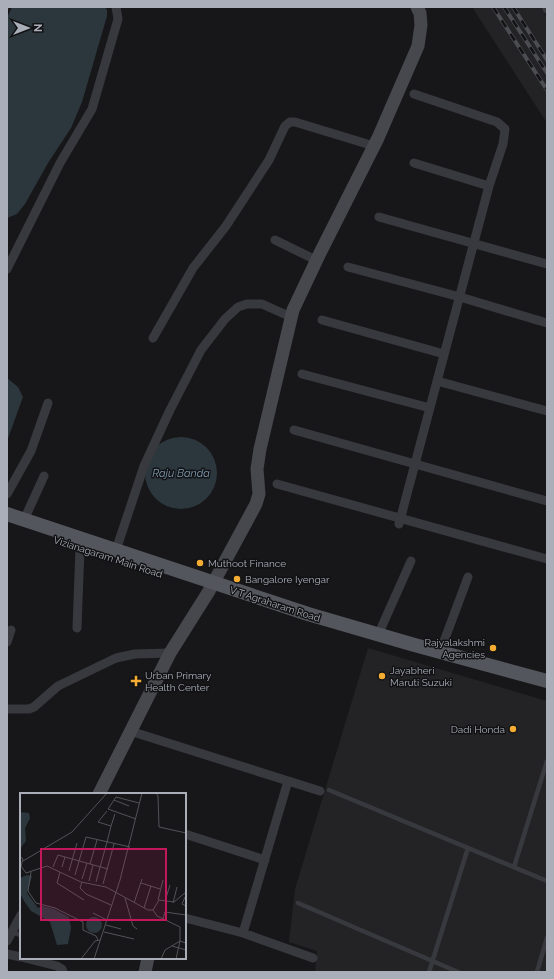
<svg xmlns="http://www.w3.org/2000/svg" width="554" height="979" viewBox="0 0 554 979" font-family="Raleway,sans-serif">
	<style>
		.built { fill: #232326 }
		.water { fill: #2c363d }
		.lines { fill: none; stroke-linecap: round; stroke-linejoin: round }
		.path { stroke: #3e4045; stroke-width: 1.5; stroke-dasharray: 2 3; stroke-linecap: butt }
		.lane { stroke: #38393e; stroke-width: 4.5 }
		.street { stroke: #38393e; stroke-width: 9 }
		.secondary { stroke: #46484e; stroke-width: 13 }
		.primary { stroke: #54565d; stroke-width: 14 }
		.rail-casing { stroke: #4b4d53; stroke-width: 4 }
		.rail { stroke: #121214; stroke-width: 2.5; stroke-dasharray: 8; stroke-linecap: butt }
		.poi-dot { fill: #f5ac33; stroke: #121214; stroke-width: 1.5 }
		.labels { text-anchor: middle; dominant-baseline: central; stroke-width: 3; stroke-linejoin: round; paint-order: stroke }
		.street-label { font-size: 10px; fill: #a9aeb9; stroke: #121214 }
		.poi-label { font-size: 10px; fill: #a9aeb9; stroke: #121214; text-anchor: start }
		.water-label { font-size: 11px; font-style: italic; fill: #7f9eb4; stroke: #121214 }
		.inset-road { fill: none; stroke: #515359; stroke-width: 1 }
		.view { fill: #c2185b; fill-opacity: 0.15; stroke: #c2185b; stroke-width: 2 }
		.inset-edge { fill: none; stroke: #a9aeb9; stroke-width: 2 }
	</style>
	<rect width="100%" height="100%" fill="#171719"/>
	<path class="built" d="M472 7H540L547 18V123Z
		M368 648 547 701V972H315L317 951 289 942 295 889Z"/>
	<path class="water" d="M12 7H105L107 10V16L82 102 71 128 48 163 25 204 17 214 7 218V18Z
		M7 378 18 387 23 397 7 441Z
		M145 473a36 36 0 1 1 72 0a36 36 0 1 1-72 0Z"/>
	<g class="lines">
		<path class="path" d="M7 10 9 7"/>
		<path class="lane" d="M329 790 547 881
			M514 867 547 761
			M298 903 458 972
			M11 932 21 935
			M429 972 468 848
			M537 972 547 938"/>
		<path class="street" d="M546 7 547 9
			M414 163 489 186 503 144 505 129 497 122 414 94
			M379 217 547 264
			M275 240 316 260
			M348 267 460 297 547 323
			M7 269 60 163 92 109 118 19 116 7
			M322 320 444 354
			M153 338 193 268 226 226 269 160 285 126 290 122H295L374 146
			M302 374 430 408
			M437 381 547 411
			M294 430 547 501
			M277 484 547 559
			M7 494 31 451 48 403
			M24 520 44 476
			M399 524 489 186
			M116 550 144 466 170 410 201 350 225 319 238 307 247 304H262L291 317
			M77 628 80 548
			M378 635 411 561
			M7 642 11 630
			M440 652 468 577
			M7 709H29L34 707 58 686 116 658 135 654 170 653
			M130 731 320 791
			M185 834 265 860
			M185 918 243 933 313 958
			M243 933 288 781
			M7 941 21 915
			M7 954 21 957
			M25 958 57 966 62 969 63 972"/>
		<path class="secondary" d="M99 794 170 653 209 591 256 504 259 494 257 469 260 449 293 310 320 253 378 138 418 46 421 25 420 13 417 7
			M145 972 148 958"/>
		<path class="primary" d="M7 514 308 614 411 644 547 681"/>
		<defs>
			<path id="rail" d="M493 7 547 90
				M504 7 547 73
				M513 7 547 60"/>
		</defs>
		<use href="#rail" class="rail-casing"/>
		<use href="#rail" class="rail"/>
	</g>
	<g class="poi-dot">
		<circle cx="200" cy="563" r="4"/>
		<circle cx="237" cy="579" r="4"/>
		<circle cx="493" cy="648" r="4"/>
		<circle cx="382" cy="676" r="4"/>
		<path d="M134 675h4v4h4v4h-4v4h-4v-4h-4v-4h4z"/>
		<circle cx="513" cy="729" r="4"/>
	</g>
	<g class="labels">
		<g class="street-label">
			<text transform="translate(108 557) rotate(18)">Vizianagaram Main Road</text>
			<text transform="translate(275 604) rotate(18)">V T Agraharam Road</text>
		</g>
		<g class="poi-label">
			<text x="208" y="563">Muthoot Finance</text>
			<text x="245" y="579">Bangalore Iyengar</text>
			<text x="485" y="642" text-anchor="end">Rajyalakshmi<tspan x="485" dy="12">Agencies</tspan></text>
			<text x="390" y="670">Jayabheri<tspan x="390" dy="12">Maruti Suzuki</tspan></text>
			<text x="145" y="675">Urban Primary<tspan x="145" dy="12">Health Center</tspan></text>
			<text x="505" y="729" text-anchor="end">Dadi Honda</text>
		</g>
		<g class="water-label">
			<text x="181" y="473">Raju Banda</text>
		</g>
	</g>
	<g transform="translate(20 793)">
		<rect width="166" height="166" fill="#171719"/>
		<path d="M0 19 9 20 10 25 5 35 6 48 0 56ZM7 82 12 83 7 100 18 115 23 113 34 116 49 124 51 135 48 151 37 152 30 129 11 118 4 108 1 102 0 85ZM66 132a8 8 0 1 1 16 0a8 8 0 1 1-16 0Z" fill="#2c363d"/>
		<path class="inset-road" d="M136 0 138 3 139 34 166 40M94 7 109 13M116 26 88 16 96 4 119 10M91 33 95 21M87 49 91 33 78 29 87 18M0 63 3 66 1 73 6 80 27 73 61 89 86 94 128 117H133L139 107 154 109 166 99M45 64 88 76M3 68 52 39 87 0M70 71 77 47M33 74 38 62 45 64 42 74M49 78 57 50M11 79 8 98 16 110 35 115 63 129V137L76 143 78 147M40 79 37 90 64 107M55 82 66 44 110 54M62 86 67 70M69 88 73 72M62 89 60 95 66 101 91 112M76 89 87 49M121 90 140 96M83 91 94 51M165 104 162 111 166 113M105 105 113 133 117 136M138 107 143 87M145 108 150 92M114 110 122 86M153 110 157 94M124 115 131 93M133 117 137 123 160 134V148L145 157 141 166M73 120 87 127M143 126 145 119 166 122M86 132 101 136M84 139 114 146M152 153 166 157M61 166 75 148 80 147M74 166 100 87 122 0M156 166 160 148 166 150"/>
		<path class="view" d="M21 56H146V127H21Z"/>
		<rect width="166" height="166" class="inset-edge"/>
	</g>
	<rect width="554" height="979" fill="none" stroke="#a9aeb9" stroke-width="16"/>
	<g transform="translate(28 28) rotate(90)" stroke="#121214" stroke-width="3" paint-order="stroke">
	<path d="M0-3L7 15L0 10L-7 15Z" fill="#a9aeb9"/>
	<text y="-6" font-size="11" font-weight="bold" text-anchor="middle" fill="#a9aeb9">N</text>
	</g>
</svg>
